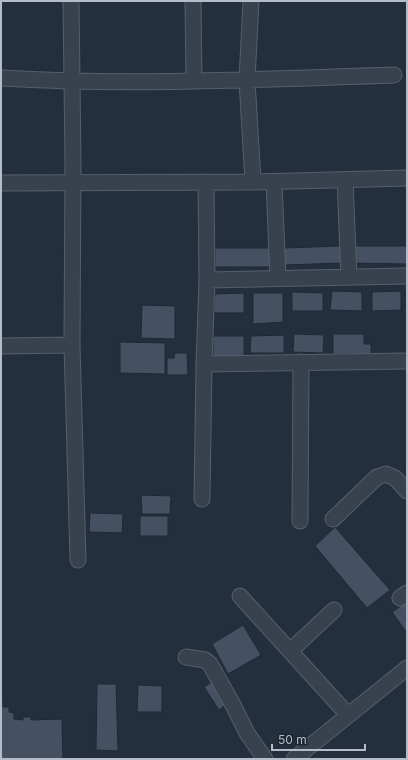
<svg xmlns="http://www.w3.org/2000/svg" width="408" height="760" viewBox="0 0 408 760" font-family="Inter,sans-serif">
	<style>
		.building { fill: #455162; stroke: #1f2835 }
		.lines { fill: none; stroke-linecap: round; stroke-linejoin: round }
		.minor-casing { stroke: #565f6c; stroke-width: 17 }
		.minor { stroke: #38414e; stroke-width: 15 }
	</style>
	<rect width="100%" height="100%" fill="#242f3e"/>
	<path class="building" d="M341 246 342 263 284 265V248Z
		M351 246H407V264L350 263Z
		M215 248H273V267H215Z
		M332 291 362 292V311L330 310Z
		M401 291V310L372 311V292Z
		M292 292 323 293V311H292Z
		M244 293V313H214L215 294Z
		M253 293H283V322L253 324Z
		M142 305 175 306V339L141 338Z
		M294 334 324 335 323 353 293 352Z
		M333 334H364V344H371V354H333Z
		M284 335V353H250L251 336Z
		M213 336H244V357L213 356Z
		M120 342 165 343V374L120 373Z
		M175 353H187L188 375H167V358H174Z
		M141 495 171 496 170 514H142Z
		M90 513 123 514 122 533 89 532Z
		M140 516H168V536H140Z
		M335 527 390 590 367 608 315 546Z
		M407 602V633L392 612Z
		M243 625 261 655 228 674 212 644Z
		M216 679 230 701 219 710 204 687Z
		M97 684H116L118 751 96 750Z
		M138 685 162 686V712H137Z
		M1 700H3V707H9V712L14 713V719L23 720V717H31V720L62 719 63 759H1Z"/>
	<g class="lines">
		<defs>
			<path id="minor" d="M193 1 194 81
				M251 1 247 80 253 182
				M1 78C132 86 263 79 394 75
				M345 180 349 277
				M206 182 207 280 407 276
				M274 182 278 278
				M1 183 253 182 407 178
				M207 280 204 364 407 361
				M72 345 78 560
				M1 346 72 345 73 163 71 1
				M202 499 204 364
				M333 519 377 477 386 474 395 478 407 491
				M300 521 301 362
				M240 596 348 715
				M400 598 407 593
				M290 651 334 610
				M186 657 205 660 210 664 233 705 247 733 265 759
				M294 759 407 668"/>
		</defs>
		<use href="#minor" class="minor-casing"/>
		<use href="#minor" class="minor"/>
	</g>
	<rect width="408" height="760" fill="none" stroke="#b4bcc9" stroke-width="4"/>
	<path d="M272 744v6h93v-6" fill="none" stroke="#b4bcc9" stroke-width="2"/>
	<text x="278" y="744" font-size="12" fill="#b4bcc9" stroke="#1d2633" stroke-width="3" paint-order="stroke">50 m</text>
</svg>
